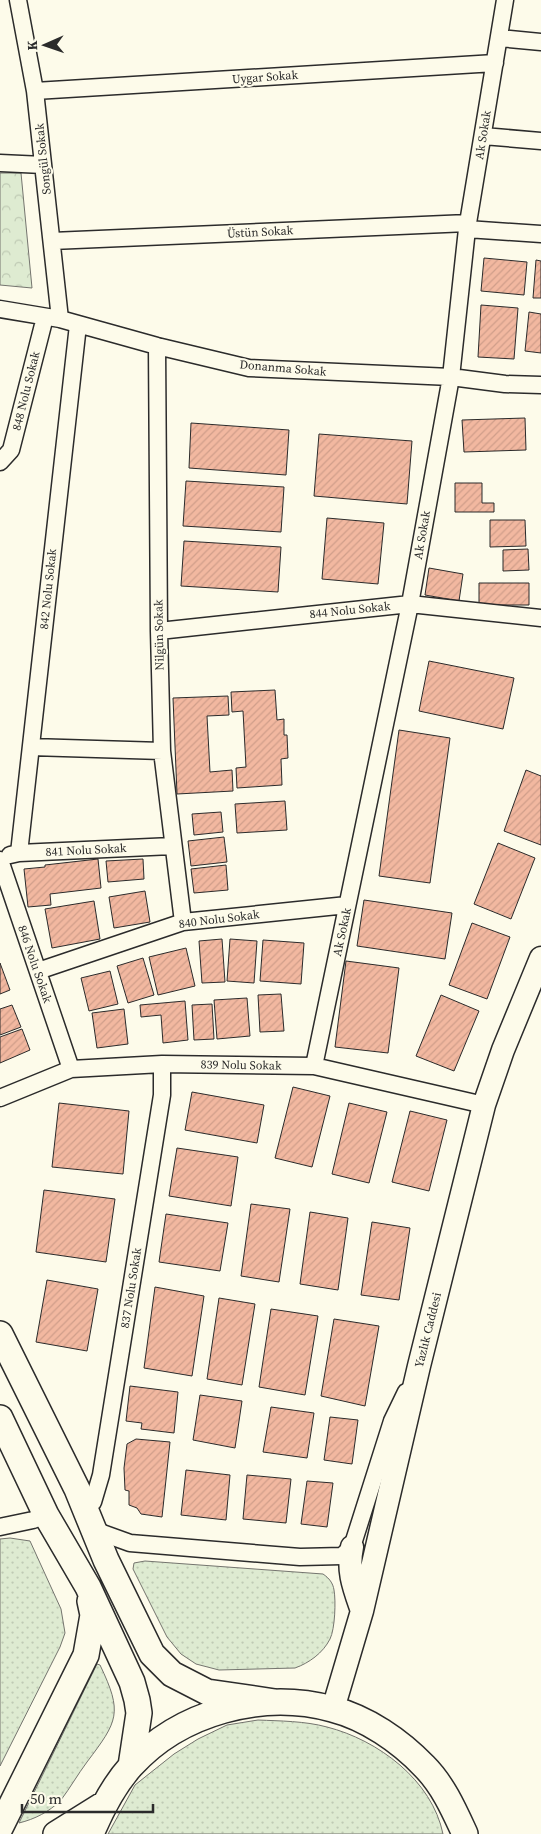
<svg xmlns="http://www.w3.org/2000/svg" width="541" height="1834" viewBox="0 0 541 1834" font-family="'Source Serif 4',serif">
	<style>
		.grass { fill: url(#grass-dots); stroke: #74746e }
		.park { fill: url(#park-crowns); stroke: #74746e }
		.building { fill: url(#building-hatch); stroke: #2b2b2b }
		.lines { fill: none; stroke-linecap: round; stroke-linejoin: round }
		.minor-casing { stroke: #2b2b2b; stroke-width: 19 }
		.secondary-casing { stroke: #2b2b2b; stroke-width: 25 }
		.primary-casing { stroke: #2b2b2b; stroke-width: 28 }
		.minor { stroke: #fdfbea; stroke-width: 16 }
		.secondary { stroke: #fdfbea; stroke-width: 22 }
		.primary { stroke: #fdfbea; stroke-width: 25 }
		.labels { text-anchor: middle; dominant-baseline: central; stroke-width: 4; stroke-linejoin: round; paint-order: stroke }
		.street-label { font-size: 12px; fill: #2b2b2b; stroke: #fdfbea }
	</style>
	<defs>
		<pattern id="grass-dots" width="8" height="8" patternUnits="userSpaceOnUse" patternTransform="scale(1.25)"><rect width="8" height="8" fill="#deebd1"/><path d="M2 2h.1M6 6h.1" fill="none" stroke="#bfcab4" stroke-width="1.8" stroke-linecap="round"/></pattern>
		<pattern id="park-crowns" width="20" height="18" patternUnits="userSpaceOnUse" patternTransform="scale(1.25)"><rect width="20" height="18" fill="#deebd1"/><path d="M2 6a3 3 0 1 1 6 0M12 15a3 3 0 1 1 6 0" fill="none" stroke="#bfcab4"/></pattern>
		<pattern id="building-hatch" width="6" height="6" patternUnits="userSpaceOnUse" patternTransform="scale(1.25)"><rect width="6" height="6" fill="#f2b8a0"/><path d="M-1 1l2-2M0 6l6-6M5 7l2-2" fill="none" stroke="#d09e8a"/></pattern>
	</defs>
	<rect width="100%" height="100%" fill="#fdfbea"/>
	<path class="grass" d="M10 1538 30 1541 61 1609 65 1633 60 1647 0 1766V1539Z
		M145 1561 323 1574C329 1578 333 1583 334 1590 336 1601 335 1629 330 1639 323 1653 309 1663 295 1668L219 1670 196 1664 181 1654 167 1637 133 1569 134 1563Z
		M97 1664 100 1665C123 1713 118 1721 87 1762 78 1774 70 1788 61 1800 49 1812 35 1819 19 1823Z
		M258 1720C280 1721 305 1721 327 1727 378 1740 432 1780 443 1834H108L135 1785 174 1754 198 1739 227 1725Z"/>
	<path class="park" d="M0 173H21L32 288 0 285Z"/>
	<path class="building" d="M484 258 527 262 524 295 481 291Z
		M536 260 541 261V298H533Z
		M481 305 518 308 514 359 478 357Z
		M529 312 541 314V353L525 351Z
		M525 418 526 450 464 452 462 420Z
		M191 423 289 430 286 475 189 468Z
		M319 434 412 441 407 504 314 496Z
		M186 481 284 487 281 532 183 526Z
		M455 483H482V503H494V512H455Z
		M327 518 384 523 378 584 322 579Z
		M490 520H525L526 546 490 547Z
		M184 541 281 547 278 592 181 586Z
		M528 549 529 570 503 571V550Z
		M429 568 463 574 459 601 425 595Z
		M479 583H529V605H479Z
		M429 661 514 678 503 729 419 711Z
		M275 690 277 720 284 719V735H287L288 758 281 759 282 785 237 788 236 768 246 767 243 711 232 712 231 692Z
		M228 696 229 715 207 716 210 772 232 770 233 791 177 794 173 698Z
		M399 730 450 738 430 883 379 876Z
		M526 770 541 776V845L504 831Z
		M285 801 287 830 237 833 235 804Z
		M221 812 223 832 194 835 192 814Z
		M224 837 227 862 191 866 188 841Z
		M498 843 535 858 511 919 474 904Z
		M98 859 101 888 50 894 51 905 28 907 24 869 45 867V865Z
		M143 859 144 879 108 882 106 861Z
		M226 865 228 890 194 893 191 869Z
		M145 891 150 922 114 928 109 897Z
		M364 900 452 913 445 959 357 946Z
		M94 901 100 939 52 948 45 909Z
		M472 923 510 937 487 999 449 985Z
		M222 939 225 982 202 983 199 941Z
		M230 939 257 941 254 983 227 981Z
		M263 940 304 943 301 984 260 981Z
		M186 948 195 986 158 995 149 957Z
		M143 958 154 995 128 1003 117 966Z
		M346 961 399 968 388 1053 335 1047Z
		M0 963 10 990 0 994Z
		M110 971 118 1004 89 1011 81 978Z
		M281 994 284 1031 260 1032 258 995Z
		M441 995 479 1011 454 1071 416 1056Z
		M247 998 250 1036 217 1039 214 1000Z
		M185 1001 188 1040 163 1043 161 1015 141 1017 140 1005Z
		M212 1004 214 1039 194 1040 192 1005Z
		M12 1005 21 1027 0 1035V1009Z
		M124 1009 128 1044 97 1048 92 1013Z
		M22 1029 30 1050 0 1063V1037Z
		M293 1087 330 1096 312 1167 275 1158Z
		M192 1092 264 1105 257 1143 185 1130Z
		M59 1103 129 1111 123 1174 52 1167Z
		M349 1103 387 1112 369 1183 332 1174Z
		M410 1111 447 1120 429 1191 392 1182Z
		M177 1148 238 1157 231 1206 169 1196Z
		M44 1190 115 1199 106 1262 36 1252Z
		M251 1204 290 1209 279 1282 241 1276Z
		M310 1212 348 1218 338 1290 300 1284Z
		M166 1214 228 1223 220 1271 159 1262Z
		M372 1222 410 1228 399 1300 361 1295Z
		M47 1280 98 1289 87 1351 36 1342Z
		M155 1287 204 1296 192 1376 144 1368Z
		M219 1298 255 1304 242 1385 207 1379Z
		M271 1309 318 1316 305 1395 259 1387Z
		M334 1319 379 1326 365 1406 321 1396Z
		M130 1386 178 1392 174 1433 141 1429 142 1423 126 1421Z
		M200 1395 242 1401 235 1448 193 1440Z
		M271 1407 314 1413 307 1458 263 1452Z
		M330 1417 358 1420 352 1464 324 1460Z
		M136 1439 170 1442 162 1517 141 1514 137 1508 129 1505V1491L125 1490 124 1468 127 1444Z
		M186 1470 230 1475 226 1520 181 1515Z
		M247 1475 291 1479 286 1523 243 1519Z
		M307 1481 333 1483 327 1527 301 1524Z"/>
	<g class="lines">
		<defs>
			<path id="minor" d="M18 0 35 91 60 319
				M499 38 541 42
				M35 91 495 63
				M483 136 541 141
				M0 163 43 165
				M467 229 541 234
				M52 241 468 223
				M0 309 60 319 157 346 249 368 451 377 505 384 541 385
				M157 346 159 631 162 751 183 922
				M0 462 11 450 45 317
				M159 631 410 604 541 618
				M31 747 162 751
				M19 853 78 325
				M10 855 19 853 172 846
				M0 860 71 1069
				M38 971 183 922 347 905
				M314 1066 410 604 451 377 467 229 505 0
				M0 1098 71 1069 162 1064 314 1066 484 1105
				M85 1507 93 1502 101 1475 162 1095V1064
				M0 1527 33 1520 46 1515
				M94 1530 130 1543 300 1557 342 1556 352 1547 392 1421 406 1392"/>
			<path id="secondary" d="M352 1547C347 1571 354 1588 362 1611
				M333 1709 362 1611 419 1366 484 1105 503 1050 541 958"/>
			<path id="primary" d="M0 1334 77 1489 106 1560 152 1654 172 1674 207 1692 275 1702
				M0 1418 46 1515 88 1587 132 1682 137 1700 139 1713 131 1766
				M0 1828 86 1655 93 1615 90 1601
				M56 1834 104 1804
				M91 1834C101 1810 113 1786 131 1766 180 1712 262 1690 332 1709 367 1718 400 1741 424 1766 443 1785 454 1810 465 1834"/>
		</defs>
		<use href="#minor" class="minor-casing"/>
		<use href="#secondary" class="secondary-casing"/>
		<use href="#primary" class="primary-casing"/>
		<use href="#minor" class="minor"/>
		<use href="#secondary" class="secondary"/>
		<use href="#primary" class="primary"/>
	</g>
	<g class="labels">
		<g class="street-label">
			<text transform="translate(265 77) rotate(-4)">Uygar Sokak</text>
			<text transform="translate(483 135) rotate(-81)">Ak Sokak</text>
			<text transform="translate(43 159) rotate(-96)">Songül Sokak</text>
			<text transform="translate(260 232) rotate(-3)">Üstün Sokak</text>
			<text transform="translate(283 368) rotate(5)">Donanma Sokak</text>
			<text transform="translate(26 391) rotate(-76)">848 Nolu Sokak</text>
			<text transform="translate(422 535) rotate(-80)">Ak Sokak</text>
			<text transform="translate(48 589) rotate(-84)">842 Nolu Sokak</text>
			<text transform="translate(350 610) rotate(-6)">844 Nolu Sokak</text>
			<text transform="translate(159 635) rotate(-91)">Nilgün Sokak</text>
			<text transform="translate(86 850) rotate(-3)">841 Nolu Sokak</text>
			<text transform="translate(219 919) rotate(-7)">840 Nolu Sokak</text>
			<text transform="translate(342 932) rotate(-78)">Ak Sokak</text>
			<text transform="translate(35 964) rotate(71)">846 Nolu Sokak</text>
			<text transform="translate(241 1065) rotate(1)">839 Nolu Sokak</text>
			<text transform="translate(131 1288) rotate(-81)">837 Nolu Sokak</text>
			<text transform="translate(428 1330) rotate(-76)">Yazlık Caddesi</text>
		</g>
	</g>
	<g transform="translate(45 45) rotate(268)" stroke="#fdfbea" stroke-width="4" paint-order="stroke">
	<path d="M0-4L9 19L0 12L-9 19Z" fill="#2b2b2b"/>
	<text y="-8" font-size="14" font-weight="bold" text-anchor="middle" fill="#2b2b2b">K</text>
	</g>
	<path d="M22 1804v8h131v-8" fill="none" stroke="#2b2b2b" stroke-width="2.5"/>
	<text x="30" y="1804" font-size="15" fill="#2b2b2b" stroke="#fdfbea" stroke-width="4" paint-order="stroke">50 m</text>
</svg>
